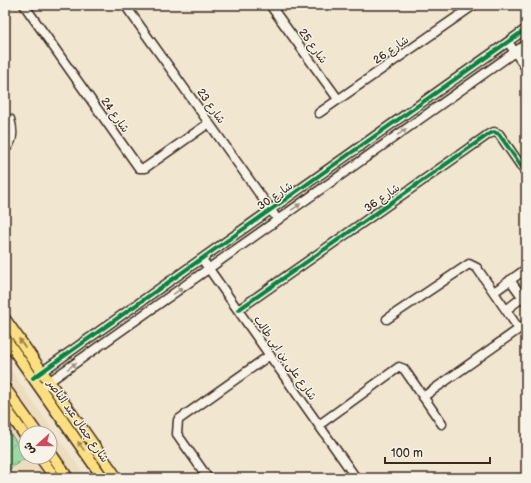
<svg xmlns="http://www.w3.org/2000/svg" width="531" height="483" viewBox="0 0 531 483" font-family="'Balsamiq Sans','Playpen Sans Arabic',sans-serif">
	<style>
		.built { fill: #edddbf; fill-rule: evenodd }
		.forest { fill: url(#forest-crowns); stroke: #6a8262 }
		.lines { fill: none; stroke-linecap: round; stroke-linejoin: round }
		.minor-casing { stroke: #3b2a1e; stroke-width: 11 }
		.major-casing { stroke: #3b2a1e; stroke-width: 13 }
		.minor { stroke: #f7f3e8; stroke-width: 8 }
		.major { stroke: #fedf80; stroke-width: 10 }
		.cycleway-casing { stroke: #f7f3e8; stroke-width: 6 }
		.cycleway { stroke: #00873e; stroke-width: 4 }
		.oneway { fill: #998e83 }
		.oneway2 { fill: #9c844f }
		.labels { text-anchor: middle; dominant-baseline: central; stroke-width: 3; stroke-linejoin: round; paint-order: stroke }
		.street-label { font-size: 11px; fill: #3b2a1e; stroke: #f7f3e8 }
	</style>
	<defs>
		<pattern id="forest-crowns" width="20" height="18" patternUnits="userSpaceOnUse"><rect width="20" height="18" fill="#99dba6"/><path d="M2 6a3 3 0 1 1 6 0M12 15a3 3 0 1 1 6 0" fill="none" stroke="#85bc8e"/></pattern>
	</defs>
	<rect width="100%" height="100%" fill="#f1e6d0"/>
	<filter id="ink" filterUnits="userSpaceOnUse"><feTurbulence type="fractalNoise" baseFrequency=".025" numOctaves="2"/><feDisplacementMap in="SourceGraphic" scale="8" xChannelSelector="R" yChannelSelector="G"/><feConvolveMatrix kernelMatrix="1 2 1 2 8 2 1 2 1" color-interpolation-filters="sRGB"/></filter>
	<g filter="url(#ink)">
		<path class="built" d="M5 362 26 392 87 478H5ZM26 433H50V457H26Z"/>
		<path class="forest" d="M5 426 27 457 5 472Z"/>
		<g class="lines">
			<defs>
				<path id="minor" d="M24 5 139 168H145L209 123
					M125 5 278 220
					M270 5 338 99
					M508 42 526 68
					M319 113 474 5
					M5 149C14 142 13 129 10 119
					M202 259 356 478
					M510 280 526 302
					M494 292 526 269
					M238 310 489 134 494 132 499 134 526 173
					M506 310 523 297
					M387 319 469 264 477 268 519 329
					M33 378 526 29
					M40 388 526 44
					M423 397 526 324
					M319 425 399 367 404 369 442 424
					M208 478 177 434 178 420 270 355"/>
				<path id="major" d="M5 319 117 478
					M5 338 103 478
					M5 388 37 433
					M5 407 26 437
					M50 452 68 478
					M40 457 55 478"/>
			</defs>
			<use href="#minor" class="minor-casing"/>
			<use href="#major" class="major-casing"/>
			<use href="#minor" class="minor"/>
			<use href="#major" class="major"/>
			<defs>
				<path id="cycleway" d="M238 310 489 134 494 132 499 134 526 173
					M33 378 526 29"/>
			</defs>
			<use href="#cycleway" class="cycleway-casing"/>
			<use href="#cycleway" class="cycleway"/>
		</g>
		<defs><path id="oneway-solid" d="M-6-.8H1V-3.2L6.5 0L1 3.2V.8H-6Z"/></defs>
		<g class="oneway">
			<use href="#oneway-solid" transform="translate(402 132) rotate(-35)"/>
			<use href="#oneway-solid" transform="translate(296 207) rotate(-35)"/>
			<use href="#oneway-solid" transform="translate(178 291) rotate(-35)"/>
			<use href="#oneway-solid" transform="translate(72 366) rotate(-35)"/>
		</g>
		<g class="oneway2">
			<use href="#oneway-solid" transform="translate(22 343) rotate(-125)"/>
			<use href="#oneway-solid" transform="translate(81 446) rotate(-125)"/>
		</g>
	</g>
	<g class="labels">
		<g class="street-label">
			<text transform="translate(313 46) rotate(54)">شارع 25</text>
			<text transform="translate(391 50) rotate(-35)">شارع 26</text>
			<text transform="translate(211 106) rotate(55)">شارع 23</text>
			<text transform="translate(115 115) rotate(55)">شارع 24</text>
			<text transform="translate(275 196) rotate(-35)">شارع 30</text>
			<text transform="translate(382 198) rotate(-35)">شارع 36</text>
			<text transform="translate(285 358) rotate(55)">شارع على بن ابى طالب</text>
			<text transform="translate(78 421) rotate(55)">شارع جمال عبد الناصر</text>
		</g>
	</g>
	<rect width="531" height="483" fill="none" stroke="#f7f3e8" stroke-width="20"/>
	<rect x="10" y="10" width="511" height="463" fill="none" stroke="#3b2a1e" stroke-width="1.5" filter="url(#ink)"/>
	<g transform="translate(38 445) rotate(249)"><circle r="19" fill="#f7f3e8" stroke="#aca397"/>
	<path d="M0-3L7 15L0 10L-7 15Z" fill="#d1495b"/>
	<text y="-6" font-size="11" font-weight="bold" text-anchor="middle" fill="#3b2a1e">ش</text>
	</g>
	<path d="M385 457v6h105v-6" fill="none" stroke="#3b2a1e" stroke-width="2"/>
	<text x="391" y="457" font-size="12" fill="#3b2a1e" stroke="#f7f3e8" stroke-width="3" paint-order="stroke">100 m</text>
</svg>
